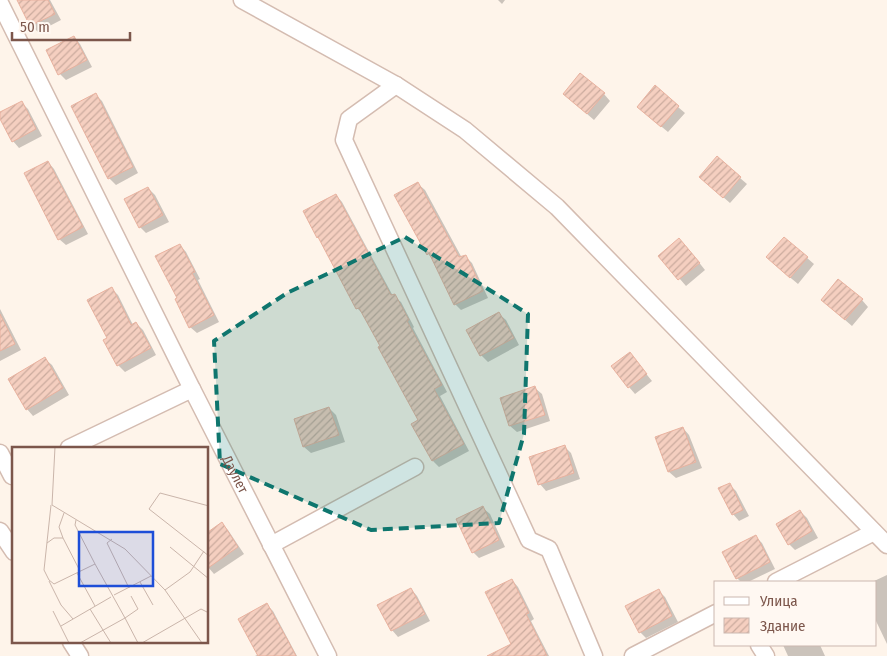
<svg xmlns="http://www.w3.org/2000/svg" width="887" height="656" viewBox="0 0 887 656" font-family="'Fira Sans Condensed',sans-serif">
	<style>
		.shadow { fill: #0003 }
		.building { fill: url(#building-hatch); stroke: #e9b29f }
		.lines { fill: none; stroke-linecap: round; stroke-linejoin: round }
		.minor-casing { stroke: #d4bcb1; stroke-width: 19 }
		.minor { stroke: #fff; stroke-width: 16 }
		.marked { fill: #0f766e; fill-opacity: 0.2; stroke: #0f766e; stroke-width: 4; stroke-dasharray: 10 6; stroke-linejoin: round }
		.labels { text-anchor: middle; dominant-baseline: central; stroke-width: 4; stroke-linejoin: round; paint-order: stroke }
		.street-label { font-size: 14px; fill: #7c564b; stroke: #fff8f2 }
		.inset-road { fill: none; stroke: #cab5aa; stroke-width: 1 }
		.view { fill: #1d4ed8; fill-opacity: 0.15; stroke: #1d4ed8; stroke-width: 2.5 }
		.inset-edge { fill: none; stroke: #7c564b; stroke-width: 2.5 }
	</style>
	<defs>
		<pattern id="building-hatch" width="6" height="6" patternUnits="userSpaceOnUse" patternTransform="scale(1.25)"><rect width="6" height="6" fill="#f5cfc0"/><path d="M-1 1l2-2M0 6l6-6M5 7l2-2" fill="none" stroke="#cbab9e"/></pattern>
	</defs>
	<rect width="100%" height="100%" fill="#fef4ea"/>
	<path class="shadow" d="M18 0H50L61 20 38 32 31 25Z
		M498 0H505L502 4Z
		M74 37 80 44 92 67 66 80 60 74Z
		M604 94 610 101 594 120 571 100Z
		M96 95 102 101 138 173 116 185 109 178 73 106Z
		M22 103 28 109 42 136 19 148 13 141 0 114Z
		M678 107 685 113 668 132 645 113Z
		M48 162 54 169 88 234 66 245 59 239Z
		M740 178 747 184 730 203 707 183Z
		M418 184 425 190 462 258 465 256 472 263 488 298 461 310 455 304 434 260 428 254Z
		M148 188 155 195 169 222 146 233 140 227Z
		M336 195 342 202 393 296 401 302 414 327 413 328 447 392 440 396 469 451 439 467 433 461 413 424 419 421 381 346 364 315 357 308 321 241 318 237Z
		M784 238 814 264 798 284 774 264Z
		M180 245 186 252 200 279 198 280 219 322 197 333 190 327 179 299Z
		M686 246 705 270 686 286 660 256Z
		M112 289 118 295 133 325 136 323 143 330 156 355 125 372 118 365 109 338Z
		M862 300 868 307 852 326 829 306Z
		M0 309 21 350 0 361Z
		M499 314 506 320 519 345 488 362 481 355 468 330Z
		M630 354 652 381 635 394 629 387Z
		M45 359 52 365 69 395 33 416 27 409Z
		M535 388 542 394 550 421 517 432 510 426 501 399Z
		M329 408 336 415 345 442 311 453 304 447 295 420Z
		M683 428 689 435 702 468 676 478 669 472 657 438Z
		M564 446 571 453 580 479 546 491 540 484Z
		M729 484 736 491 749 516 739 521 733 514Z
		M483 508 490 514 505 547 479 558 473 552Z
		M800 511 807 518 818 538 795 550 789 544Z
		M222 524 228 530 244 554 214 574 208 567V534Z
		M756 537 762 543 775 569 748 582H741L737 578Z
		M887 575V644L876 621V582H872Z
		M512 580 518 587 534 619 531 621 549 656H506L512 645Z
		M411 589 417 596 430 621 398 637 392 630Z
		M659 591 665 597 678 622 646 638 640 632Z
		M266 604 273 611 297 656H255L259 654Z
		M783 645H820L825 656H788Z"/>
	<path class="building" d="M17 0H48L55 14 30 26Z
		M74 36 87 60 58 75 46 50Z
		M580 73 605 93 587 114 563 94Z
		M655 85 679 106 661 127 637 107Z
		M96 93 133 167 108 179 71 106Z
		M22 101 36 129 12 142 0 119V112Z
		M717 156 741 177 723 198 699 177Z
		M48 161 83 227 58 240 24 173Z
		M418 182 459 257 466 255 483 291 454 305 429 253 427 255 394 195Z
		M148 187 163 215 139 228 124 199Z
		M336 194 391 295 395 294 409 320 407 321 442 385 434 389 464 444 432 461 411 424 418 420 378 347 380 346 359 308 356 309 318 237 317 238 303 211Z
		M784 237 808 257 790 278 766 257Z
		M679 238 700 263 678 280 658 256Z
		M180 244 195 272 192 273 214 315 189 328 175 299 177 298 155 256Z
		M838 279 863 299 845 320 821 300Z
		M112 287 131 325 136 322 151 348 117 366 103 340 107 338 87 300Z
		M499 312 514 338 480 356 466 330Z
		M0 314 15 344 0 351Z
		M630 352 647 374 628 388 611 366Z
		M45 357 63 388 26 410 8 379Z
		M535 386 545 415 509 426 500 398Z
		M329 407 339 435 303 447 294 419Z
		M683 427 696 462 668 472 655 437Z
		M565 445 574 473 538 485 529 457Z
		M730 483 743 510 732 515 718 488Z
		M483 506 499 540 472 553 456 519Z
		M800 510 812 531 788 545 776 524Z
		M222 522 238 547 208 568V532Z
		M756 535 770 562 736 579 722 552Z
		M512 579 529 613 526 614 547 656H487L511 644 485 592Z
		M411 588 425 614 391 631 377 605Z
		M659 589 672 616 639 633 625 606Z
		M267 603 287 639 296 656H258L238 619Z"/>
	<g class="lines">
		<defs>
			<g id="minor">
				<path d="M242 0 396 85 465 130 557 207 887 545"/>
				<path d="M0 3 192 389"/>
				<path d="M396 85 349 119 344 140 529 540 549 549 594 656"/>
				<path id="s1" d="M69 448 192 389 328 656"/>
				<path d="M0 453 12 476"/>
				<path d="M0 531 14 552"/>
				<path d="M271 545 415 467"/>
				<path d="M776 582 874 532"/>
				<path d="M71 642 80 656"/>
				<path d="M759 645 766 656"/>
				<path d="M633 656 716 613"/>
			</g>
		</defs>
		<use href="#minor" class="minor-casing"/>
		<use href="#minor" class="minor"/>
	</g>
	<path class="marked" d="M405 237 528 314 524 434 499 523 371 530 220 464 214 341 287 293Z"/>
	<g class="labels">
		<g class="street-label">
			<text stroke="none"><textPath href="#s1" startOffset="232">Даулет</textPath></text>
		</g>
	</g>
	<g transform="translate(12 447)">
		<rect width="196" height="196" fill="#fef4ea"/>
		<path class="inset-road" d="M43 0 40 58 113 102 153 143 190 196M39 58 32 123 37 133 42 137 83 117 113 171 126 162 119 149M197 59 148 46 137 62 197 109M64 73 63 78 83 117M51 91 47 80 52 66M100 92 95 96 117 141M35 96 42 91H51L68 124M158 100 197 132M65 126 83 159M37 134 49 158 61 172M128 135 141 158M153 143 178 125 192 104M102 148 139 129M78 162 99 196M41 164 57 196M49 179 99 150M68 196 113 171 126 196M130 196 189 162 197 166"/>
		<path class="view" d="M67 85H141V139H67Z"/>
		<rect width="196" height="196" class="inset-edge"/>
	</g>
	<rect x="714" y="581" width="162" height="65" fill="#fff8f2" stroke="#cbb7af"/>
	<rect x="724" y="597" width="25" height="8" fill="#ffffff" stroke="#cbb7af"/>
	<text x="760" y="606" font-size="15" fill="#7c564b">Улица</text>
	<rect x="724" y="618" width="25" height="15" fill="url(#building-hatch)" stroke="#cbb7af"/>
	<text x="760" y="631" font-size="15" fill="#7c564b">Здание</text>
	<path d="M12 32v8h118v-8" fill="none" stroke="#7c564b" stroke-width="2.5"/>
	<text x="20" y="32" font-size="15" fill="#7c564b" stroke="#fff8f2" stroke-width="4" paint-order="stroke">50 m</text>
</svg>
